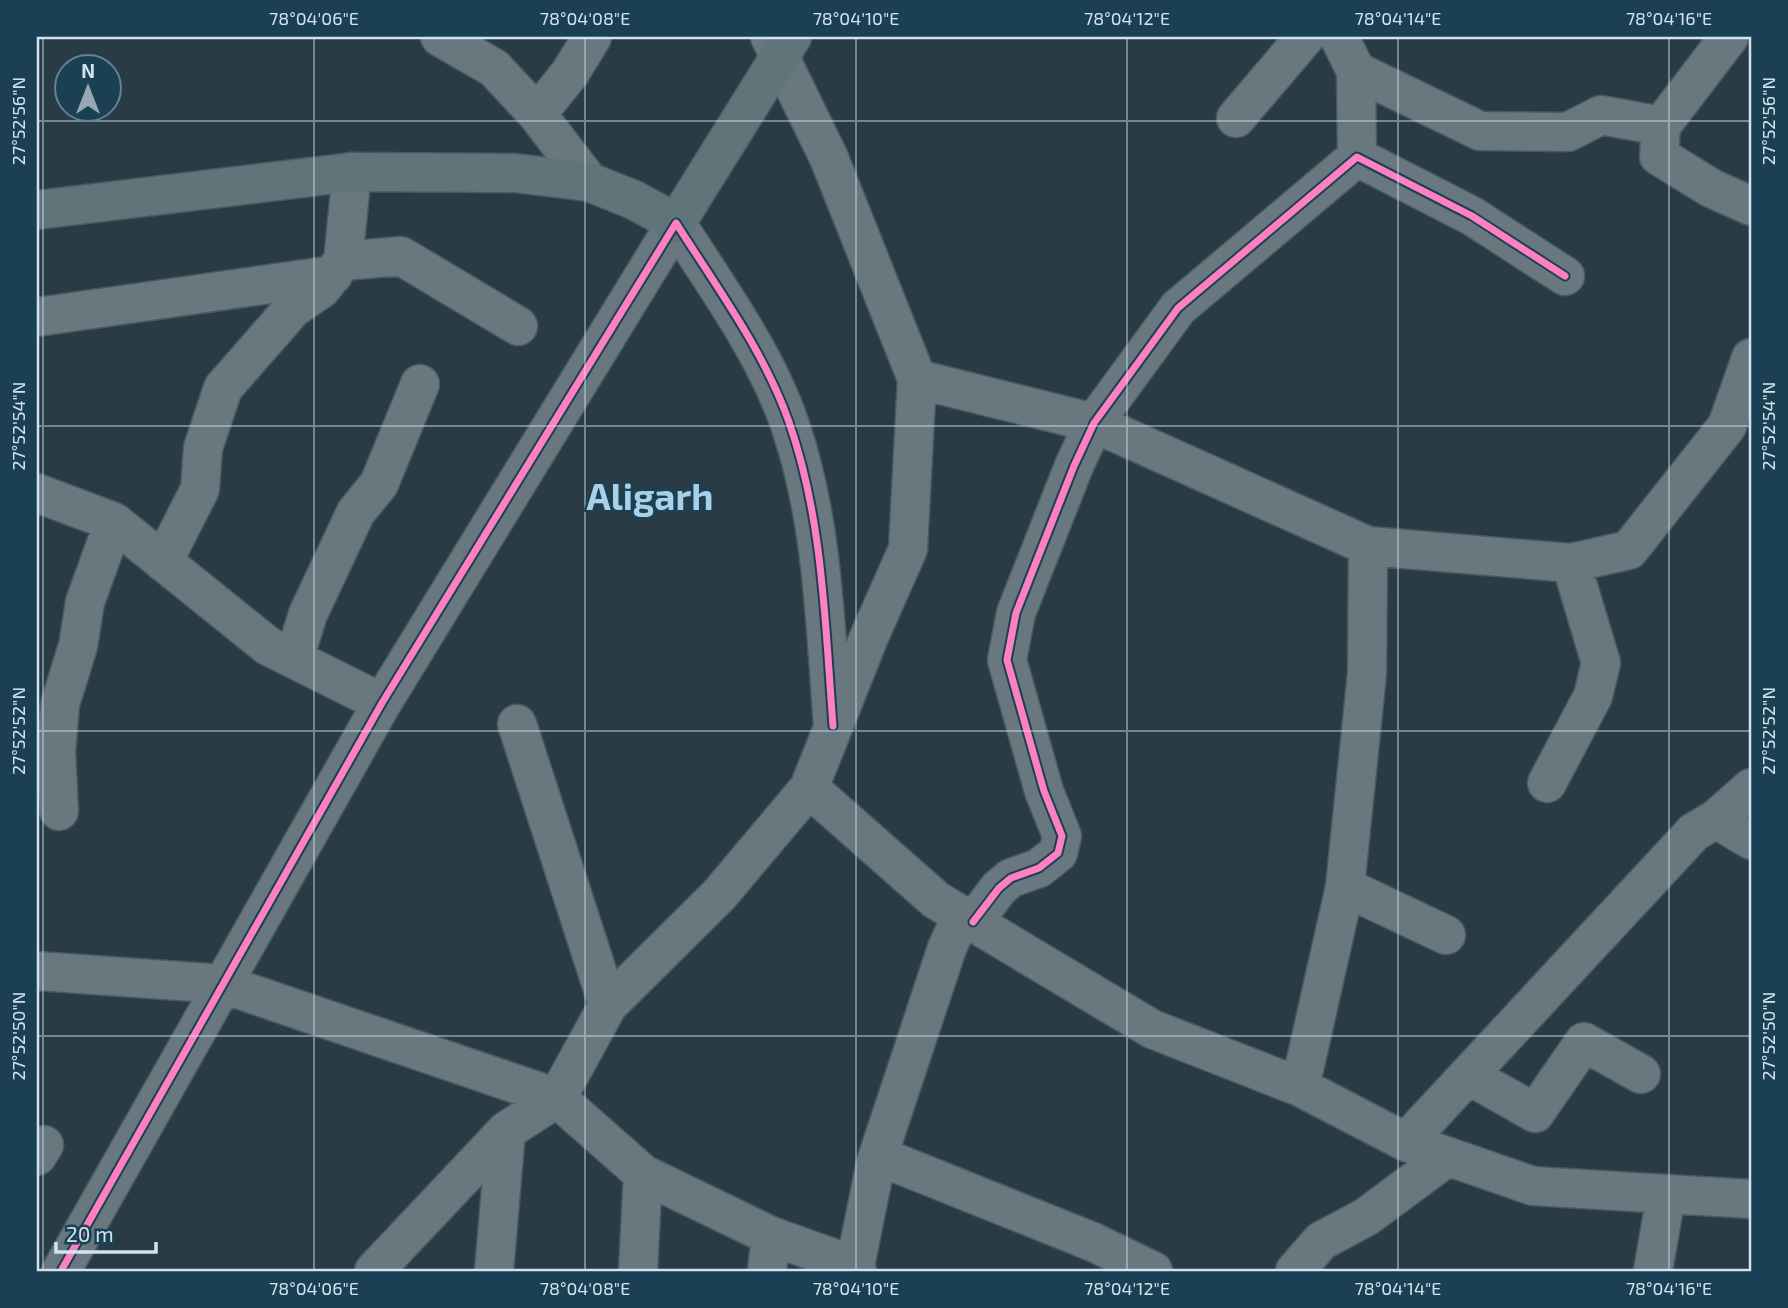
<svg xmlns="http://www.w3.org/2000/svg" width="1788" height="1308" viewBox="0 0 1788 1308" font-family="'Exo 2',sans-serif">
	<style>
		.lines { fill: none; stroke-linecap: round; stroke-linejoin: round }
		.minor-casing { stroke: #475961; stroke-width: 41 }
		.major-casing { stroke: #475961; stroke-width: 41 }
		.minor { stroke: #69777e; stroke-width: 38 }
		.major { stroke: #60757a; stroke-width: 38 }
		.cycleway-casing { stroke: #1c4053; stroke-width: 11 }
		.cycleway { stroke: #ff80c0; stroke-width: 7 }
		.ticks { fill: none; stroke: #d0e4f0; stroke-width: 2; stroke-opacity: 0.45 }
		.labels { text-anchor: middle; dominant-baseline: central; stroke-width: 5; stroke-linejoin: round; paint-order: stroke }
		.town-label { font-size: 37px; font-weight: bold; fill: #a9d0e7; stroke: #1c4053 }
		.neatline { fill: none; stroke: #d0e4f0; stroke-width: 2.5 }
		.ticks-label { font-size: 18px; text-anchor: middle; fill: #d0e4f0 }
	</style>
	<rect width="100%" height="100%" fill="#293c46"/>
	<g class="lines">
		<defs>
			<path id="minor" d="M440 37 494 68 537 114 589 182
				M1339 37 1356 71 1357 157
				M1356 71 1480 131 1568 132 1601 115 1661 126 1729 37
				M537 114 570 73 592 37
				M1236 118 1305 37
				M1661 126 1659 156 1711 188 1751 206
				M352 172 343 261 401 256 518 326
				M37 317 333 275
				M917 379 1094 423 1368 546 1571 563 1629 550 1727 426 1751 358
				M37 493 114 522 268 646 382 703
				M163 562 200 489 203 448 223 388 293 308 321 289 343 261
				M294 659 308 614 356 512 379 484 420 384
				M517 724 608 1005
				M1547 783 1593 696 1601 663 1571 563
				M809 788 936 900 1152 1029 1300 1087 1406 1142 1533 1186 1751 1199
				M59 811 56 752 60 704 78 646 85 602 114 522
				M1716 819 1751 788
				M1345 887 1446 935
				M973 922 999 888 1011 878 1039 868 1058 853 1062 836 1044 791 1007 660 1016 613 1074 466 1094 423 1178 308 1357 157 1472 216 1565 276
				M37 971 223 984 557 1098 643 1174 771 1236 855 1266
				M1468 1075 1535 1113 1584 1042 1641 1074
				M1300 1087 1345 887 1367 673 1368 546
				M1406 1142 1694 832 1716 819 1751 840
				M37 1156 44 1145
				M876 1162 896 1163 1093 1242 1153 1271
				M61 1271 382 703 676 223C716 286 764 351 789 422 823 519 825 623 833 726
				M374 1271 506 1131 557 1098 608 1005 719 895 809 788 869 637 908 549 917 379 829 158 770 37
				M494 1271 506 1131
				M638 1271 643 1174
				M767 1271 771 1236
				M857 1271 855 1266 876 1162 947 948 962 915
				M1295 1271 1321 1241 1366 1217 1447 1157
				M1653 1271 1666 1195"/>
			<path id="major" d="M37 210 352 172 515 173 589 182 634 200 676 223 792 37"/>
		</defs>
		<use href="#minor" class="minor-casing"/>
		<use href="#major" class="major-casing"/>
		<use href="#minor" class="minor"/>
		<use href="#major" class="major"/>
		<defs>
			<path id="cycleway" d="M973 922 999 888 1011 878 1039 868 1058 853 1062 836 1044 791 1007 660 1016 613 1074 466 1094 423 1178 308 1357 157 1472 216 1565 276
				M61 1271 382 703 676 223C716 286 764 351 789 422 823 519 825 623 833 726"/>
		</defs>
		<use href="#cycleway" class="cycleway-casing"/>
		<use href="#cycleway" class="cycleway"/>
	</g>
	<path class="ticks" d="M43 37V1271M314 37V1271M585 37V1271M856 37V1271M1127 37V1271M1398 37V1271M1669 37V1271M37 121H1751M37 426H1751M37 731H1751M37 1036H1751"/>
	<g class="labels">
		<g class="town-label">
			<text x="650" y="495">Aligarh</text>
		</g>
	</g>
	<rect width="1788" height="1308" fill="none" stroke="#1c4053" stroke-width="77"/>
	<g transform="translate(88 88)"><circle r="33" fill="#1c4053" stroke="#648292" stroke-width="2"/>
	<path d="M0-5L12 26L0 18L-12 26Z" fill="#96a9b4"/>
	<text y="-10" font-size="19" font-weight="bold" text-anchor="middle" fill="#d0e4f0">N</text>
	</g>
	<path d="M56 1242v10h100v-10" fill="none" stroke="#d0e4f0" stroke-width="3.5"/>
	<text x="66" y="1242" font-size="21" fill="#d0e4f0" stroke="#1c4053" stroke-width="5" paint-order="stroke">20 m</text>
	<rect x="38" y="38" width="1712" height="1232" class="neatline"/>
	<g class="ticks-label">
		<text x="314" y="25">78°04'06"E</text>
		<text x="585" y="25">78°04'08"E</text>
		<text x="856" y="25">78°04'10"E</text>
		<text x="1127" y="25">78°04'12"E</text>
		<text x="1398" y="25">78°04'14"E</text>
		<text x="1669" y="25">78°04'16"E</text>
		<text transform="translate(19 121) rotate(-90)" y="6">27°52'56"N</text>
		<text transform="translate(1769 121) rotate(-90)" y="6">27°52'56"N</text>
		<text transform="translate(19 426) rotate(-90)" y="6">27°52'54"N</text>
		<text transform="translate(1769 426) rotate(-90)" y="6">27°52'54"N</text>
		<text transform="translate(19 731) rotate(-90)" y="6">27°52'52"N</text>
		<text transform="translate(1769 731) rotate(-90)" y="6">27°52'52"N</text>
		<text transform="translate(19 1036) rotate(-90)" y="6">27°52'50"N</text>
		<text transform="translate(1769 1036) rotate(-90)" y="6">27°52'50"N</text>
		<text x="314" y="1295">78°04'06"E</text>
		<text x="585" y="1295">78°04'08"E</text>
		<text x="856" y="1295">78°04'10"E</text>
		<text x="1127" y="1295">78°04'12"E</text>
		<text x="1398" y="1295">78°04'14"E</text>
		<text x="1669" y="1295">78°04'16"E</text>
	</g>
</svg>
